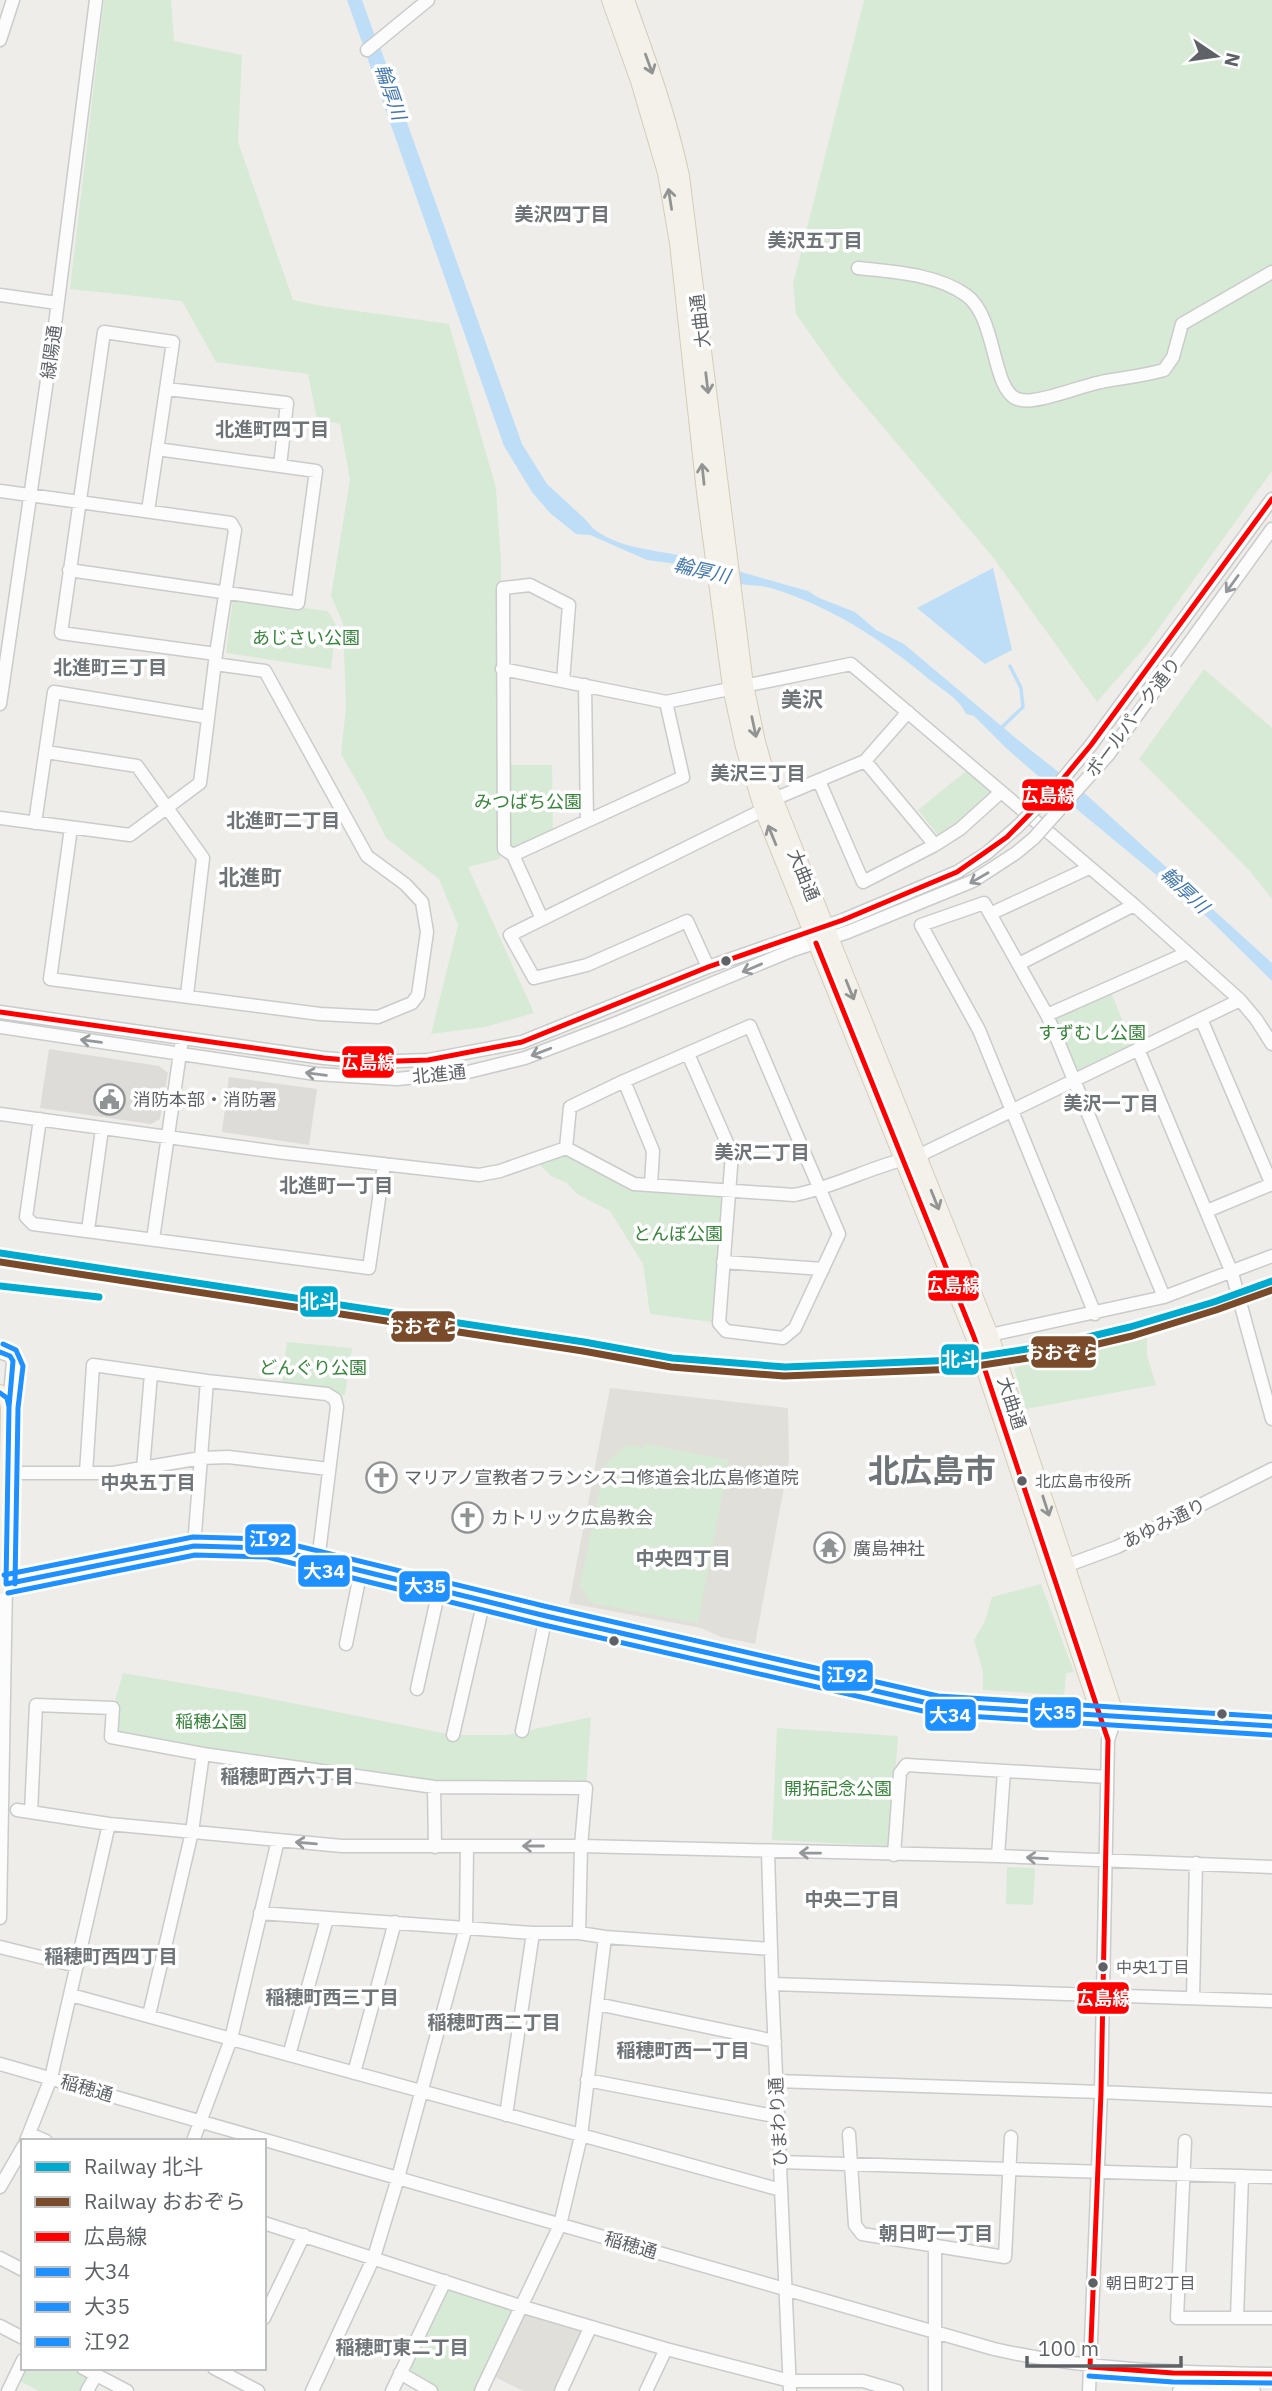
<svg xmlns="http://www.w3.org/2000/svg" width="1272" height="2391" viewBox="0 0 1272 2391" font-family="'IBM Plex Sans','Noto Sans JP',sans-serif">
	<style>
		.industrial { fill: #dedcd9 }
		.education { fill: #e1dfd9 }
		.green { fill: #d7ead5 }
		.water { fill: #bedef7 }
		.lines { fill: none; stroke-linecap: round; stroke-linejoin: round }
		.stream { stroke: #bedef7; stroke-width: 3.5 }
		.minor-casing { stroke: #cacbcb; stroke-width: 15 }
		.major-casing { stroke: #d5cdb8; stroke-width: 18 }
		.minor { stroke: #fcfcfc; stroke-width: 12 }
		.major { stroke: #f3f1e9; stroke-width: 16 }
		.minor-bridge-casing { stroke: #cacbcb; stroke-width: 15; stroke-linecap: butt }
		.minor-bridge { stroke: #fcfcfc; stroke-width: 12 }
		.bus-1-casing { stroke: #fff; stroke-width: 10 }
		.bus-2-casing { stroke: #fff; stroke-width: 10 }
		.bus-3-casing { stroke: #fff; stroke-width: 10 }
		.bus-4-casing { stroke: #fff; stroke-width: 10 }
		.bus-1 { stroke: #f00; stroke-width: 5 }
		.bus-2 { stroke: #1e90ff; stroke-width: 5 }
		.bus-3 { stroke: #1e90ff; stroke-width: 5 }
		.bus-4 { stroke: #1e90ff; stroke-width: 5 }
		.rail-1-casing { stroke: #fff; stroke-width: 12 }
		.rail-2-casing { stroke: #fff; stroke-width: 12 }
		.rail-1 { stroke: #00a9ce; stroke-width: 7 }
		.rail-2 { stroke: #7a4b2a; stroke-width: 7 }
		.oneway { stroke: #929494 }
		.oneway2 { stroke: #95989b }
		.bus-dot { fill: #5e6267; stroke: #fff; stroke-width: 2.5 }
		.labels { text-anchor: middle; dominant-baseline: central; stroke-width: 7; stroke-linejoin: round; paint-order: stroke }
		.bus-label { font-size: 16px; fill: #5e6267; stroke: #fff; text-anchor: start }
		.street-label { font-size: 18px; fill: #5e6267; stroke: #fff }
		.park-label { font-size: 18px; fill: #37843b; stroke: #fff }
		.poi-label { font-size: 18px; fill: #5e6267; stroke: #fff; text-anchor: start }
		.water-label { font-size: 19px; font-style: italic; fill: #4578b0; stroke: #fff }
		.neighbourhood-label { font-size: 19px; font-weight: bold; fill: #6f7478; stroke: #fff }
		.quarter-label { font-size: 21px; font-weight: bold; fill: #6f7478; stroke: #fff }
		.town-label { font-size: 32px; font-weight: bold; fill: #6f7478; stroke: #fff }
		.line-badge { stroke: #fff; stroke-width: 2.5 }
		.badge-label { font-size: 19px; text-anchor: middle; font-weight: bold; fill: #fff }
	</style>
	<rect width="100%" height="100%" fill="#eeede9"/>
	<path class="industrial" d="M49 1049 159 1066 168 1073 160 1119 151 1124 40 1108Z
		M229 1077 317 1089 309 1145 222 1132Z"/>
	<path class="education" d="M610 1388 788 1408 789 1460 755 1644 721 1637 701 1628 569 1603Z
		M524 2312 584 2331 555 2391H523L495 2377Z"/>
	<path class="green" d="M104 0H171L174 41 242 55 238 142 293 300 322 306 449 324 496 488 501 561 500 859 468 867 534 1013 485 1027 431 1034 458 925 439 879 386 838 365 796 341 754 346 707 343 623 331 596 350 480 340 424 317 419 308 374 216 362 182 301 70 289Z
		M864 0H1272V471L1146 646 1097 702 992 556 839 375 796 314 793 284Z
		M233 599 328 611 336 625 331 669 226 653Z
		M1204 669 1272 728V899L1250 871 1139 759Z
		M503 765H552L553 837 513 855 504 849Z
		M966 771 991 792 954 825 938 835 918 810Z
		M1110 990 1133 1046 1076 1074 1052 1017Z
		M566 1148 634 1184 728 1189 719 1323 650 1314 643 1264 610 1211 577 1194 567 1183 551 1176 539 1164Z
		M1147 1337V1355L1156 1385 1026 1409 1014 1368Z
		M287 1342 352 1348 345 1395 281 1387Z
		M645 1444 729 1460 698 1623 591 1603 580 1586 605 1464 627 1445 644 1448Z
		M1041 1584 1074 1672 1066 1673 1064 1695 983 1690V1672L974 1640 985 1621 992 1597Z
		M123 1673 241 1693 453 1735H507L591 1717 586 1788 434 1787 111 1737 113 1708Z
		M777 1728 898 1736 890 1846 772 1840Z
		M1007 1867 1035 1868 1033 1905 1006 1904Z
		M445 2281 520 2306 481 2391H431L400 2373Z
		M23 2368H83L96 2375 87 2391H39L14 2378Z"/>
	<path class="water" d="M347 0H362L376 39 364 48Z
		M380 47 522 444 547 484 586 520C605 549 662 550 692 558 731 569 769 580 808 591L819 598 855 612 876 630 904 644 1018 740 1080 789 1272 963V981L1206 916 1068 802 1006 748 974 716 966 714C959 697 937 687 924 675 878 637 829 606 771 588 761 585 750 586 740 584 728 581 716 577 704 574L699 567 647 560 590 535 576 534 550 513 532 492 504 446 367 57Z
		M993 568 1012 650 985 664 917 608Z"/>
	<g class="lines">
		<path class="stream" d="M1000 729 1023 707 1021 688 1010 666"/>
		<defs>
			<path id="minor" d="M0 40 13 0
				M367 50 428 0
				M858 268C894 272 936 274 966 295 997 317 991 388 1017 399 1021 400 1029 401 1033 400 1056 397 1078 387 1101 382 1122 378 1143 376 1164 370L1173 357 1182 324 1272 272
				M0 295 57 303
				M167 389 287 403 280 466
				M0 491 231 523 235 530 216 654 200 783 130 835 0 818
				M148 511 173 342 104 332 61 633 216 654
				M69 570 298 603 316 471 157 449
				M502 669 666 702 683 777 513 855
				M585 685 587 821
				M666 702 851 664 1134 905 1240 1000 1256 1019 1272 1044
				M0 704 55 325 96 0
				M1091 745 1272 499
				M46 752 137 766 203 858 187 995
				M1108 755 1272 529
				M865 761 935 845
				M819 781 863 882 935 845 960 829 1001 792
				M35 823 54 692 207 717
				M71 828 50 979 320 1014 378 1017 412 1003 418 995 427 932 422 902 405 884 367 856 265 671 215 664
				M990 914 1089 868
				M542 919 513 855 504 849 503 588 530 585 569 605 563 681
				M1019 964 1134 905
				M708 967 687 921 587 965 534 978 510 935 763 810 774 799 865 761 908 712
				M0 1012 324 1058 368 1062 428 1060 522 1042 708 967 843 920 957 872 987 853 1018 826
				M1047 1015 1187 953
				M1201 1019 1272 1185
				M0 1027 316 1074 397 1079 468 1072 525 1058 619 1022 793 950 848 932 973 881 1016 853 1034 838
				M1138 1049 1232 1273 1272 1419
				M624 1081 653 1151 651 1185
				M0 1114 277 1152 479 1175 500 1171 566 1148 634 1184 794 1195C837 1187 875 1164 918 1156L1240 1000
				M40 1119 26 1217 33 1224 369 1268 384 1164
				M566 1148 570 1107 624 1081 750 1026 839 1234 795 1328 783 1338 726 1331 719 1323 732 1154 688 1054
				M1207 1211 1272 1184
				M88 1230 102 1129
				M153 1239 181 1046
				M723 1262 823 1269
				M1095 1314 979 1030 921 925 984 903 1047 1015 1164 1297
				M990 1335 1164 1297 1272 1256
				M0 1352 10 1356 13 1361 9 1407
				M143 1469 151 1374
				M0 1473H113L201 1458 228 1457 329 1469
				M86 1473 93 1365 207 1381 327 1394 335 1399 337 1407 318 1561
				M194 1546 207 1381
				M1060 1568 1117 1547 1272 1469
				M346 1644 361 1570
				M417 1689 439 1590
				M522 1731 546 1616
				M453 1735 484 1600
				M434 1787 435 1847
				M17 1810 109 1824 342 1846H581L998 1856 1272 1867
				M31 1812 36 1705 113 1708 111 1737 203 1754 434 1787 586 1788 581 1846 579 1933
				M768 1852 772 1984 790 2391
				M894 1855 900 1773 906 1765 1107 1777
				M998 1856 1004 1771
				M260 1913 533 1933H579L605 1937 771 1949
				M0 1918 6 1584
				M0 1947 77 1966
				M772 1984 1272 2001
				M71 1995 781 2190
				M1193 1998 1196 1863
				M597 2004 775 2041
				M149 2015 192 1832 203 1754
				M289 2055 327 1919
				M0 2064 994 2349C1086 2370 1178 2373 1272 2374
				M354 2073 395 1922
				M587 2080 779 2117
				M776 2081 1101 2092 1272 2100
				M506 2115 533 1933
				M30 2134 46 2141
				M849 2134 855 2225 862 2234 1005 2257 1011 2137
				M26 2141 51 2078 109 1824
				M193 2141 231 2039 278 1840
				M1185 2141 1177 2318H1272
				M780 2162 1272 2177
				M0 2187 23 2147
				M264 2223 520 2306 666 2349 790 2381H863L897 2391
				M935 2245V2391
				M0 2258 23 2270
				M264 2318 304 2235
				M1237 2318 1242 2176
				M0 2326 23 2338
				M83 2368 127 2391
				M214 2368 258 2391
				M400 2373 431 2391
				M8 2391 23 2360
				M87 2391 96 2375
				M312 2391 374 2257 398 2178 466 1927 467 1846
				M392 2391 445 2281
				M481 2391 560 2225 581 2136 605 1937
				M561 2391 590 2328
				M646 2391 666 2349
				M1089 2391 1101 2092 1108 1740 1116 1716
				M1179 2391H1254"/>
			<path id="major" d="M610 0 639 81 666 173 678 243 705 492 731 687 744 747 763 810 974 1337 1100 1715
				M626 0C647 58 668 115 681 176L745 685 757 742 770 788 990 1335 1116 1716
				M0 1393 7 1398 9 1407 6 1584
				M0 1586 194 1546 216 1545 268 1548 546 1616 937 1705 1272 1726"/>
		</defs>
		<use href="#minor" class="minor-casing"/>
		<use href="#major" class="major-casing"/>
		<use href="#minor" class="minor"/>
		<use href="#major" class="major"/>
		<defs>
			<path id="minor-bridge" d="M1018 826 1057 786 1091 745
				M1034 838 1108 755"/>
		</defs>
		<use href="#minor-bridge" class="minor-bridge-casing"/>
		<use href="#minor-bridge" class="minor-bridge"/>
		<defs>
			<path id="bus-1" d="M816 943 974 1337 1108 1740 1101 2092 1090 2367
				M0 1012 324 1058 368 1062 428 1060 522 1042 708 967 843 920 957 872 1007 837 1057 786 1091 745 1272 499
				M1090 2367 1173 2373 1272 2374"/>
			<path id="bus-2" d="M8 1593 195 1555 267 1557 544 1625 936 1714 1271 1735
				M1089 2376 1173 2382 1272 2383"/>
			<path id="bus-3" d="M0 1352 10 1356 13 1361 9 1407
				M0 1393 7 1398 9 1407 6 1584
				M6 1584 194 1546 268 1548 546 1616 937 1705 1272 1726"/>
			<path id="bus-4" d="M3 1344 16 1350 23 1366 18 1408 15 1584
				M4 1575 193 1537 269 1539 548 1607 938 1696 1272 1717"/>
		</defs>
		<use href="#bus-1" class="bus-1-casing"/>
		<use href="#bus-2" class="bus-2-casing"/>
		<use href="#bus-3" class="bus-3-casing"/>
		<use href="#bus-4" class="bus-4-casing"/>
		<use href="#bus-1" class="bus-1"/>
		<use href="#bus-2" class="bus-2"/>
		<use href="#bus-3" class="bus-3"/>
		<use href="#bus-4" class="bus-4"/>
		<defs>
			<path id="rail-1" d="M0 1253 584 1342 672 1358 785 1367 957 1360 1059 1344 1130 1327 1214 1302 1272 1281
				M0 1286 99 1297"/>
			<path id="rail-2" d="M0 1262 583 1351 671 1367 784 1376 957 1369 1060 1353 1132 1336 1216 1310 1272 1290"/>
		</defs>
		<use href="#rail-1" class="rail-1-casing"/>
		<use href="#rail-2" class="rail-2-casing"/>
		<use href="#rail-1" class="rail-1"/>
		<use href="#rail-2" class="rail-2"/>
	</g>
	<defs><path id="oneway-shaft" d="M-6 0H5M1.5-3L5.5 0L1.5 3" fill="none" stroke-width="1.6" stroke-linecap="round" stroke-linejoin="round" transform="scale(1.75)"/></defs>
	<g class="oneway">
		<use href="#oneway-shaft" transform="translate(649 64) rotate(70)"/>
		<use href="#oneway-shaft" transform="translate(670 199) rotate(-99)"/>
		<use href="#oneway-shaft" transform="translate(707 383) rotate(83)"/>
		<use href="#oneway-shaft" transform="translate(703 474) rotate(-96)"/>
		<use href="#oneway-shaft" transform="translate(754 727) rotate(78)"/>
		<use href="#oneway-shaft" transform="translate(772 835) rotate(-112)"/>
		<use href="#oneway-shaft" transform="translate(850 990) rotate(68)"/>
		<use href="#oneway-shaft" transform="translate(935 1200) rotate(68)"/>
		<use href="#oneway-shaft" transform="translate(1046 1506) rotate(72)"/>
	</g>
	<g class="oneway2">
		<use href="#oneway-shaft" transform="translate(1232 584) rotate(126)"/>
		<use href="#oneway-shaft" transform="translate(979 878) rotate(150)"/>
		<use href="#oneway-shaft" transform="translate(752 968) rotate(157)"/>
		<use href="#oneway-shaft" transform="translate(91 1041) rotate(-172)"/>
		<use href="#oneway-shaft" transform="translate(541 1052) rotate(159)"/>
		<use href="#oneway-shaft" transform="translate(316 1074) rotate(-173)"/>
		<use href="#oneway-shaft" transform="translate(306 1843) rotate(-175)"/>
		<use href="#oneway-shaft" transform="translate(533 1846) rotate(-180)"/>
		<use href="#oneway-shaft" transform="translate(810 1853) rotate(-179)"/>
		<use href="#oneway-shaft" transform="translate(1037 1858) rotate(-177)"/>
	</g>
	<defs>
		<symbol id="civic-ring" viewBox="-11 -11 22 22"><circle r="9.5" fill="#fff" stroke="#909394" stroke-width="1.5"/><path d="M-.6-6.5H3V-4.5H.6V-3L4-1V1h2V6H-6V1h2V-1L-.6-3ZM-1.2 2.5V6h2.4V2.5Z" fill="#909394"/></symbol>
		<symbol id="church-ring" viewBox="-11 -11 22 22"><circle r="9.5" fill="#fff" stroke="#909394" stroke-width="1.5"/><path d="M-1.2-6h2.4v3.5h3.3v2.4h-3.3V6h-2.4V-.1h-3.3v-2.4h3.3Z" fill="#909394"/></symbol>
		<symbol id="temple-ring" viewBox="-11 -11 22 22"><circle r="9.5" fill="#fff" stroke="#909394" stroke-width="1.5"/><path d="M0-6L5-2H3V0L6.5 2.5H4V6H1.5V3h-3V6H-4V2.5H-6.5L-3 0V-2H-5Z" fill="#909394"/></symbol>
	</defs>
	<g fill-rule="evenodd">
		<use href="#civic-ring" x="92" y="1082" width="35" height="35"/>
		<use href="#church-ring" x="364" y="1460" width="35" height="35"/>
		<use href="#church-ring" x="450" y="1500" width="35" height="35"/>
		<use href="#temple-ring" x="812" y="1530" width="35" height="35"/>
	</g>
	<g class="bus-dot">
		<circle cx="726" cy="961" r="6"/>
		<circle cx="1022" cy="1481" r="6"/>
		<circle cx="614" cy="1641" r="6"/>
		<circle cx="1222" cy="1714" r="6"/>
		<circle cx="1103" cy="1967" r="6"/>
		<circle cx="1093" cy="2283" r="6"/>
	</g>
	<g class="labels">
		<g class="bus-label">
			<text x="1035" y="1481">北広島市役所</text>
			<text x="1116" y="1967">中央1丁目</text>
			<text x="1106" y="2283">朝日町2丁目</text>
		</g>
		<g class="street-label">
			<text transform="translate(700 321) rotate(-97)">大曲通</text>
			<text transform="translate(51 352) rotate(-82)">緑陽通</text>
			<text transform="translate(1133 717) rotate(-53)">ボールパーク通り</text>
			<text transform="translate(804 875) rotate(68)">大曲通</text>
			<text transform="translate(439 1074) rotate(-6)">北進通</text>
			<text transform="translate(1012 1403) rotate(72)">大曲通</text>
			<text transform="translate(1164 1523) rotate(-26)">あゆみ通り</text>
			<text transform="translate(87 2088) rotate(16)">稲穂通</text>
			<text transform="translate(778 2122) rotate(-93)">ひまわり通</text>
			<text transform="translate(631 2245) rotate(16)">稲穂通</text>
		</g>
		<g class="park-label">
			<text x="306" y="637">あじさい公園</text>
			<text x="528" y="801">みつばち公園</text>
			<text x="1092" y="1032">すずむし公園</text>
			<text x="678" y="1233">とんぼ公園</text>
			<text x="313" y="1367">どんぐり公園</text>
			<text x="211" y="1721">稲穂公園</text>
			<text x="838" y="1788">開拓記念公園</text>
		</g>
		<g class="poi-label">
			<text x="133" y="1099">消防本部・消防署</text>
			<text x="404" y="1477">マリアノ宣教者フランシスコ修道会北広島修道院</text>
			<text x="491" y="1517">カトリック広島教会</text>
			<text x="853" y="1548">廣島神社</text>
		</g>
		<g class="water-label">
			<text transform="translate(391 92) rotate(71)">輪厚川</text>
			<text transform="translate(702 570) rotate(13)">輪厚川</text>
			<text transform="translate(1185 890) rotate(43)">輪厚川</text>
		</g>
		<g class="neighbourhood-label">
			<text x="562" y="214">美沢四丁目</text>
			<text x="815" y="240">美沢五丁目</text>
			<text x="272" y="429">北進町四丁目</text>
			<text x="110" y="667">北進町三丁目</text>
			<text x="758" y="773">美沢三丁目</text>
			<text x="283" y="820">北進町二丁目</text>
			<text x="1111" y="1103">美沢一丁目</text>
			<text x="762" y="1152">美沢二丁目</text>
			<text x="336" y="1185">北進町一丁目</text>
			<text x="148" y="1482">中央五丁目</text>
			<text x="683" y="1558">中央四丁目</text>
			<text x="287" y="1776">稲穂町西六丁目</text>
			<text x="852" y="1899">中央二丁目</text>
			<text x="111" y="1956">稲穂町西四丁目</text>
			<text x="332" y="1997">稲穂町西三丁目</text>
			<text x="494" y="2022">稲穂町西二丁目</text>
			<text x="683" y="2050">稲穂町西一丁目</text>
			<text x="936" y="2233">朝日町一丁目</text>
			<text x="402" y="2347">稲穂町東二丁目</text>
		</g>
		<g class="quarter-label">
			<text x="802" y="699">美沢</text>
			<text x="250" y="877">北進町</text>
		</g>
		<g class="town-label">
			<text x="932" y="1470">北広島市</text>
		</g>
	</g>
	<g class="line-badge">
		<rect x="1021" y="778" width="54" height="34" rx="7" fill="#f00"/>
		<rect x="341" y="1045" width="54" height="34" rx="7" fill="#f00"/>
		<rect x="927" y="1269" width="53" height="33" rx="7" fill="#f00"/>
		<rect x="299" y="1285" width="40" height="33" rx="7" fill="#00a9ce"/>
		<rect x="390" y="1310" width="66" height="33" rx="7" fill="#7a4b2a"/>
		<rect x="1030" y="1335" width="67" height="34" rx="7" fill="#7a4b2a"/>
		<rect x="940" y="1343" width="40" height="33" rx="7" fill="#00a9ce"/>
		<rect x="244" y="1523" width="53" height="33" rx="7" fill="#1e90ff"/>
		<rect x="297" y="1554" width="54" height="34" rx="7" fill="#1e90ff"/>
		<rect x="398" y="1570" width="53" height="33" rx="7" fill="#1e90ff"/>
		<rect x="821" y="1659" width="53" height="33" rx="7" fill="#1e90ff"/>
		<rect x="1029" y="1696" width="53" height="33" rx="7" fill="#1e90ff"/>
		<rect x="924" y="1698" width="53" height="34" rx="7" fill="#1e90ff"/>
		<rect x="1076" y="1981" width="54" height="34" rx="7" fill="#f00"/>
	</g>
	<g class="badge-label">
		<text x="1048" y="802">広島線</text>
		<text x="368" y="1069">広島線</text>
		<text x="953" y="1292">広島線</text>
		<text x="319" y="1308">北斗</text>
		<text x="423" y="1333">おおぞら</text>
		<text x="1063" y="1359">おおぞら</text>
		<text x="960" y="1366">北斗</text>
		<text x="270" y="1546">江92</text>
		<text x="324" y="1578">大34</text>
		<text x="425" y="1593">大35</text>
		<text x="847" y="1682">江92</text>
		<text x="1055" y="1719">大35</text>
		<text x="950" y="1722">大34</text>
		<text x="1103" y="2005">広島線</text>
	</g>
	<rect x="21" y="2139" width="245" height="231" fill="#ffffff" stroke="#bfc0c2" stroke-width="2"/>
	<rect x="35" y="2162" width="35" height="10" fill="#00a9ce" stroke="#bfc0c2" stroke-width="2"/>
	<text x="84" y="2174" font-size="21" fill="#5e6267">Railway 北斗</text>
	<rect x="35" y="2197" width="35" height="10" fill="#7a4b2a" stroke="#bfc0c2" stroke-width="2"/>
	<text x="84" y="2209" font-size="21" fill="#5e6267">Railway おおぞら</text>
	<rect x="35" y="2232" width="35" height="10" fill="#ff0000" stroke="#bfc0c2" stroke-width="2"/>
	<text x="84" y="2244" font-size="21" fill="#5e6267">広島線</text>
	<rect x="35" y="2267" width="35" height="10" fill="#1e90ff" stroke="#bfc0c2" stroke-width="2"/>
	<text x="84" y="2279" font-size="21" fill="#5e6267">大34</text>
	<rect x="35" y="2302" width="35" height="10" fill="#1e90ff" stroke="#bfc0c2" stroke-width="2"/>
	<text x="84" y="2314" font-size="21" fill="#5e6267">大35</text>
	<rect x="35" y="2337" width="35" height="10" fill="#1e90ff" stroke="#bfc0c2" stroke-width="2"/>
	<text x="84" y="2349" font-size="21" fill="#5e6267">江92</text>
	<g transform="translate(1216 56) rotate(103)" stroke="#ffffff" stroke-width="5" paint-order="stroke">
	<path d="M0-5L12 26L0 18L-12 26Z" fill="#5e6267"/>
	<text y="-10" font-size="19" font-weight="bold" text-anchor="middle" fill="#5e6267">N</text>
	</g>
	<path d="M1027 2356v10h154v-10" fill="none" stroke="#5e6267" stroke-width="3.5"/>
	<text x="1038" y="2356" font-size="21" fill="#5e6267" stroke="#ffffff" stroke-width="5" paint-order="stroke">100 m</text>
</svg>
